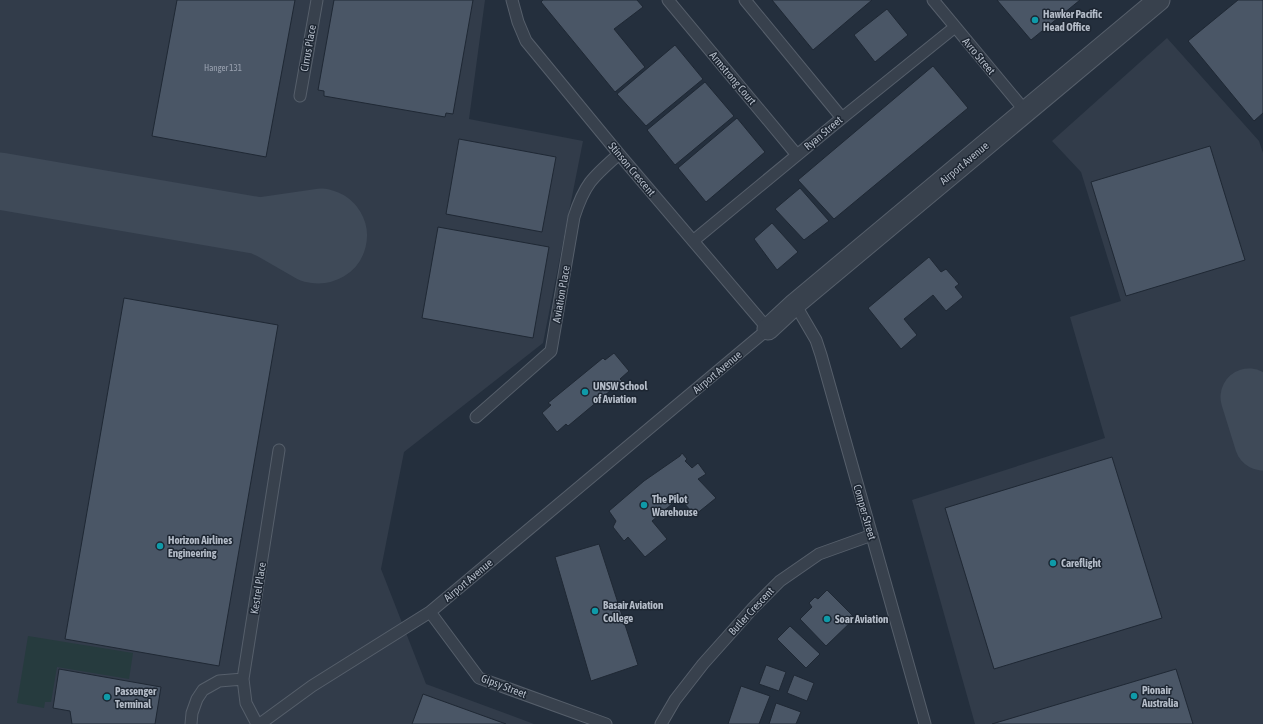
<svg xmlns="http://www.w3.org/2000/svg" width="1263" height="724" viewBox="0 0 1263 724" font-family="'Asap Condensed',sans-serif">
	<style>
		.airport { fill: #323c4a }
		.green { fill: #263b3e }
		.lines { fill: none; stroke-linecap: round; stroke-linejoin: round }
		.taxiway { stroke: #3f4a58; stroke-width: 57 }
		.building { fill: #4a5666; stroke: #1f2834 }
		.service-casing { stroke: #565f6b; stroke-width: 13 }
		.minor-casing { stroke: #565f6b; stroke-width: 23 }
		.service { stroke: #38414d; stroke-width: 11 }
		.minor { stroke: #38414d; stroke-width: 21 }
		.culture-dot { fill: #0f9aa8; stroke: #1d2632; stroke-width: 1.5 }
		.labels { text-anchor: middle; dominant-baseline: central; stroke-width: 3; stroke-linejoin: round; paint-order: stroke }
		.number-label { font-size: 9px; fill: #9aa2b0 }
		.poi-label { font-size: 11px; font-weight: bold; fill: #b4bcc8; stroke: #1d2632; text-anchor: start }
		.street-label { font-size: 11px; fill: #b4bcc8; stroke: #1d2632 }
	</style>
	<rect width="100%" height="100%" fill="#242f3d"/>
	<path class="airport" d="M0 0H485L469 119 583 141 543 343 404 452 381 569 426 684 534 724H0Z
		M1167 38 1259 141 1263 153V724H975L912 500 1105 438 1070 317 1121 301 1081 172 1052 141Z"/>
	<path class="green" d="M28 636 133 653 129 679 57 667 51 702H45L44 708 17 703Z"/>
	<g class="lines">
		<path class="taxiway" d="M0 181 260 226 322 217C349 223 341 261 311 254L271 231 260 226
			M1249 397 1263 442"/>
	</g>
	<path class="building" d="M177 0H295L266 157 152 136Z
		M334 0H473L453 114 446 113 445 117 324 96V91L318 90Z
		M543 0H637L643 7 614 29 645 67 615 92 541 2Z
		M772 0H872L813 50Z
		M997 0H1080L1031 40Z
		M1238 0H1263V113L1254 121 1188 41Z
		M887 9 908 35 875 62 854 35Z
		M675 45 703 79 646 126 617 94Z
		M933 66 968 108 834 219 798 180Z
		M705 82 734 116 675 165 647 130Z
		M737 118 765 152 706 202 678 168Z
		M459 139 556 157 542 232 446 214Z
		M1210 146 1245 260 1126 296 1091 182Z
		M800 188 829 221 804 240 775 209Z
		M772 223 798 252 777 270 754 239Z
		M438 227 549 247 533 338 422 318Z
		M929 257 941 272 946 269 959 284 955 287 963 297 946 311 933 295 904 319 917 335 901 349 868 308Z
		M124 298 278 325 219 666 65 639Z
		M614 353 629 371 620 379 622 381 568 426 566 424 557 432 542 413 551 405 548 403 603 358 605 360Z
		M682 453 687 459 685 461 692 468 698 463 706 474 698 479 716 498 695 515 679 498 652 521 667 539 645 557 628 537 624 541 613 527 616 521 609 511 644 481 680 456Z
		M1112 457 1162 618 994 669 945 508Z
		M599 544 638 665 591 681 555 557Z
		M827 590 855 618 826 646 800 619 812 607 809 603 815 597 818 599Z
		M790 626 820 654 806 668 777 639Z
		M766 665 786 672 779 691 759 684Z
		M59 669 161 687 155 724H72L70 711 53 708Z
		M1176 669 1193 724H992Z
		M794 675 814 683 807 701 787 693Z
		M741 686 770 696 759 724H728Z
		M423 694 506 724H412Z
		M776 703 801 712 796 724H769Z"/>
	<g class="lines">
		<defs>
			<path id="service" d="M668 0 797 155
				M745 0 842 118
				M933 0 1026 112
				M300 96 317 0
				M693 241 842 118 955 27
				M795 304 816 340 821 355 925 724
				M476 417 551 351 574 217C585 183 593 177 619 154
				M430 612 479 678 606 724
				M191 724 192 713 197 699 203 690 219 681 243 679
				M257 724 246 703 243 679 279 450
				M260 724 312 686 430 612 768 329 619 154 526 41 518 22 512 0
				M661 724 675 700 703 664 753 608 780 581 819 554 872 535"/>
			<path id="minor" d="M768 329 795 304 1159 0"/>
		</defs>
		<use href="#service" class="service-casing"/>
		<use href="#minor" class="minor-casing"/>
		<use href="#service" class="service"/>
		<use href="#minor" class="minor"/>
	</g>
	<g class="culture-dot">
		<circle cx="1035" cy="20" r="4"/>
		<circle cx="585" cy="392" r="4"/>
		<circle cx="644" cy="505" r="4"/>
		<circle cx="160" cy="546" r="4"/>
		<circle cx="1053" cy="563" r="4"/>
		<circle cx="595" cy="611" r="4"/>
		<circle cx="827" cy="619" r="4"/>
		<circle cx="1134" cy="696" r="4"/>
		<circle cx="107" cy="697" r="4"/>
	</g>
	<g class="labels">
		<g class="number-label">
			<text x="223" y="68">Hanger 131</text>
		</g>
		<g class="poi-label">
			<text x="1043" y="14">Hawker Pacific<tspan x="1043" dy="13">Head Office</tspan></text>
			<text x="593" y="386">UNSW School<tspan x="593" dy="13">of Aviation</tspan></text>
			<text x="652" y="499">The Pilot<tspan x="652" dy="13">Warehouse</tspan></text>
			<text x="168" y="540">Horizon Airlines<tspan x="168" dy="13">Engineering</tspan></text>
			<text x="1061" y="563">Careflight</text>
			<text x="603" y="605">Basair Aviation<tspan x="603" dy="13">College</tspan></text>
			<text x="835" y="619">Soar Aviation</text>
			<text x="1142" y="690">Pionair<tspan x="1142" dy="13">Australia</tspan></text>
			<text x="115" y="691">Passenger<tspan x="115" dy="13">Terminal</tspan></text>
		</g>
		<g class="street-label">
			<text transform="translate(308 48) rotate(-80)">Cirrus Place</text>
			<text transform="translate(979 56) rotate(50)">Avro Street</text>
			<text transform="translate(733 78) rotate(50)">Armstrong Court</text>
			<text transform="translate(823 133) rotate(-40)">Ryan Street</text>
			<text transform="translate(964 163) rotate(-40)">Airport Avenue</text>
			<text transform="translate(632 169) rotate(50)">Stinson Crescent</text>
			<text transform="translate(561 294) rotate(-80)">Aviation Place</text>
			<text transform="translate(717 372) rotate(-40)">Airport Avenue</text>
			<text transform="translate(865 512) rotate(74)">Comper Street</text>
			<text transform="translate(468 580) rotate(-40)">Airport Avenue</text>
			<text transform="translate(258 588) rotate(-81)">Kestrel Place</text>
			<text transform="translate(751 611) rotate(-47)">Butler Crescent</text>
			<text transform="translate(504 686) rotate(21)">Gipsy Street</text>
		</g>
	</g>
</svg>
